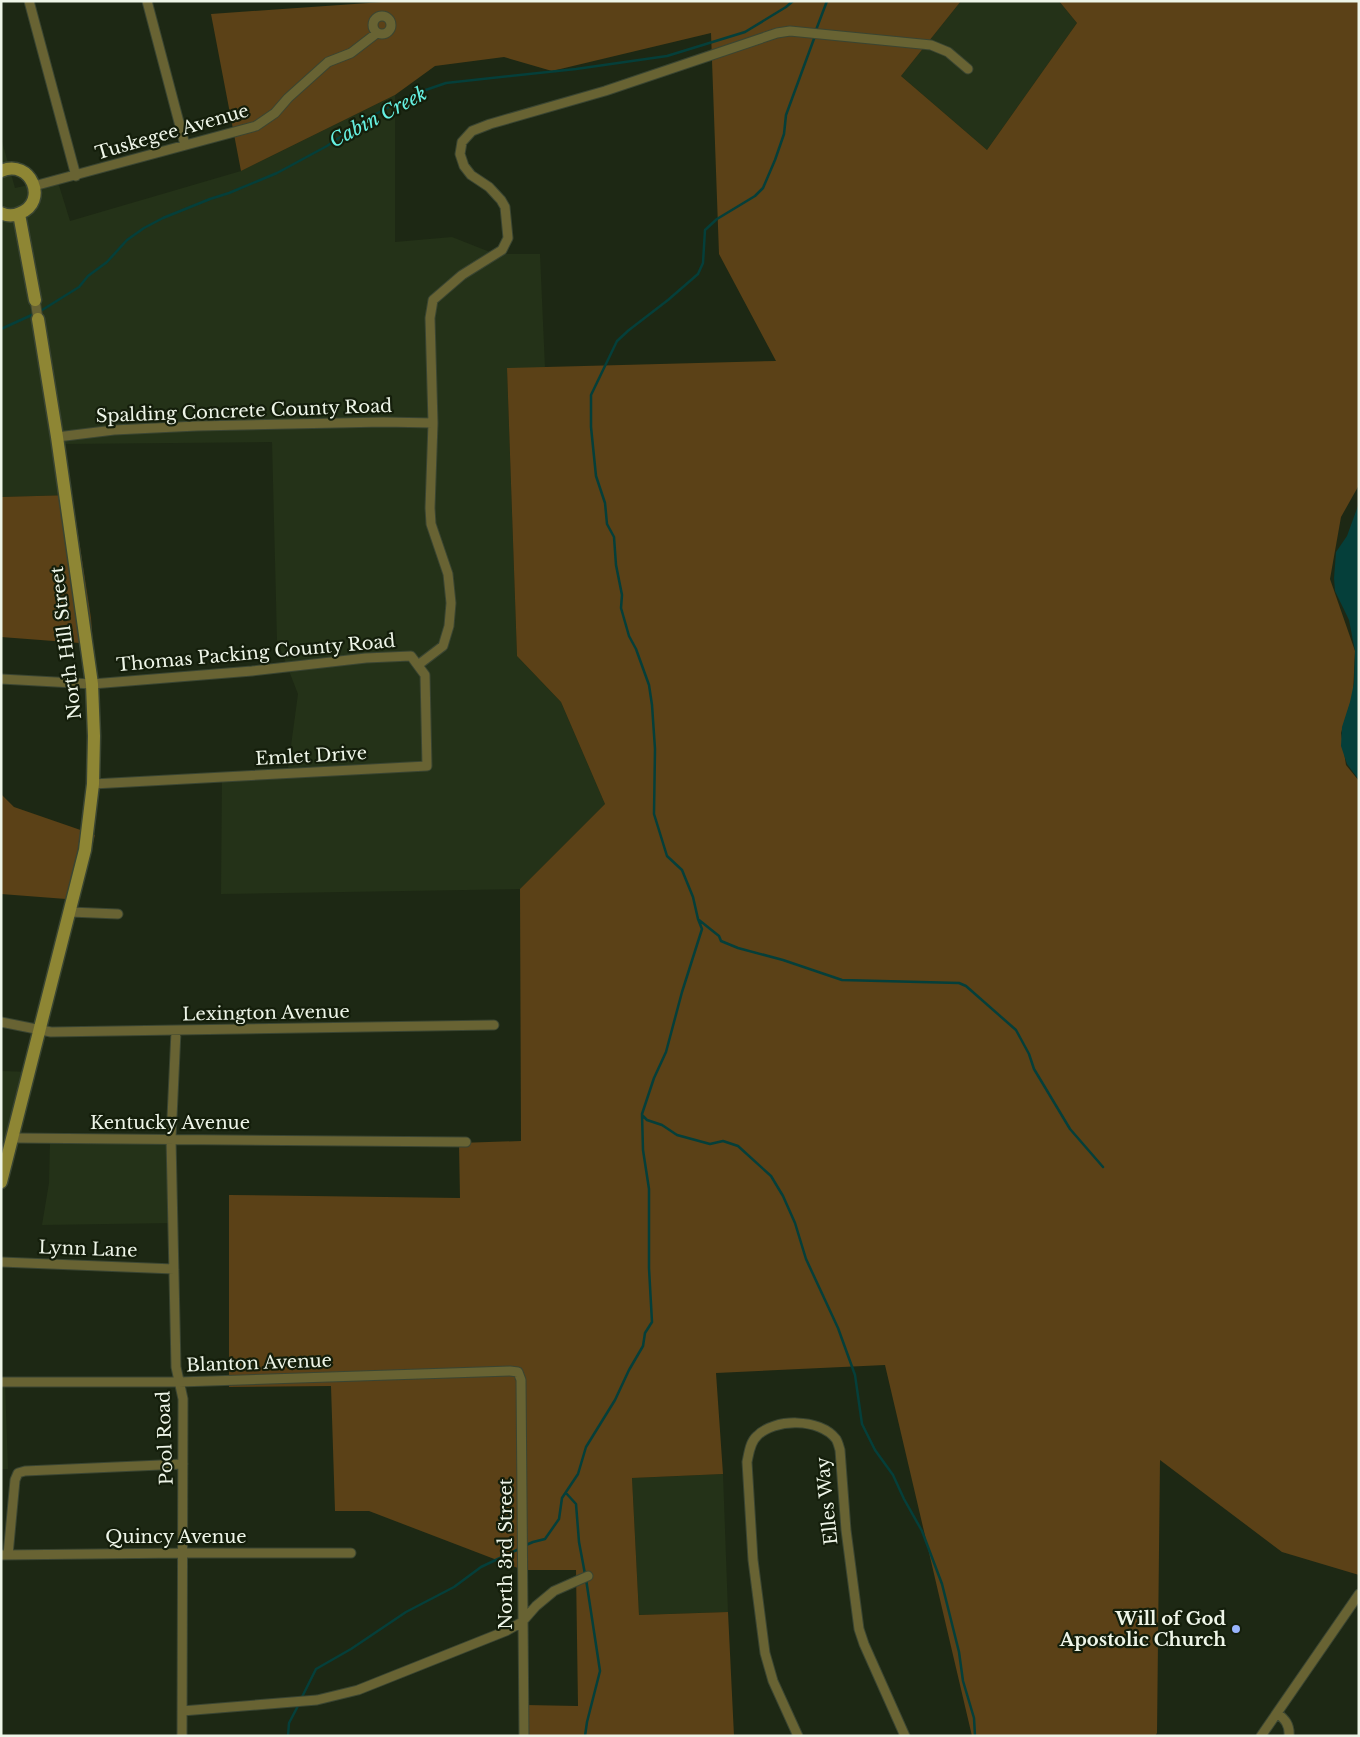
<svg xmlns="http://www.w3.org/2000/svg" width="1360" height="1737" viewBox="0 0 1360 1737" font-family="'Libre Baskerville',serif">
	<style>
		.built { fill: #243218 }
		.green { fill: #5b4117 }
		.water { fill: #053f3a }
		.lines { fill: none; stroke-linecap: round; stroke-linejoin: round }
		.stream { stroke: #053f3a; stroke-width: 2.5 }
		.street-casing { stroke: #3a4532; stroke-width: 11 }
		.secondary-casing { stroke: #3a4532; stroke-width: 15 }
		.street { stroke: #686333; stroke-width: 9 }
		.secondary { stroke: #8e8634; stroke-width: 12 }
		.poi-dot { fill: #99b5fd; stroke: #141e0b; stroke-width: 2 }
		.labels { text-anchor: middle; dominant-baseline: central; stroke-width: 4.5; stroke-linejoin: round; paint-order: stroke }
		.street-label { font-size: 18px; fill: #eef5e8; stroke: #141e0b }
		.poi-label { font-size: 18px; font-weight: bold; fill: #eef5e8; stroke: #141e0b; text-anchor: end }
		.water-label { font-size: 19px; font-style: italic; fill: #66f2e3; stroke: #141e0b }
	</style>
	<rect width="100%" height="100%" fill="#1d2814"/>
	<path class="built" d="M961 1H1059L1077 23 987 150 901 76Z
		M395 95V242L452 237 495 254H540L545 368H507L517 656 561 702 605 804 520 889 221 894 222 772 288 768 298 694 277 640 272 442 64 444 72 495 1 497V138L15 188 57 179 70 221 241 171Z
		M1 1071 32 1072 16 1141 1 1142Z
		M173 1139 175 1223 42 1225 49 1183 50 1141Z
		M1 1382H5L8 1469H1Z
		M723 1474 728 1612 639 1615 632 1478Z"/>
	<path class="green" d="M397 1H961L901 76 987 150 1077 23 1059 1H1359V485L1341 517 1330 579 1355 651 1353 694 1341 733 1346 765 1359 781V1575L1282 1552 1160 1460 1157 1733 1155 1736H972L885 1365 716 1373 723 1474 632 1478 639 1615 728 1612 734 1736H526L525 1705 578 1706 576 1570H523L369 1511H335L331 1386 229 1387V1195L460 1198 459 1143 521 1141 520 889 605 804 561 702 517 656 507 368 776 361 719 254 711 33 552 71 504 57 435 66 395 95 241 171 211 14Z
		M72 495 91 618 93 644 1 637V497Z
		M1 794 14 807 95 835 79 900 1 894Z"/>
	<path class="water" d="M1359 503V780L1347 764 1341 746 1342 727 1350 702 1354 683 1355 651 1349 620 1335 591 1334 578 1336 552 1347 536Z"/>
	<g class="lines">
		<path class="stream" d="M816 30 827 1
			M39 312 79 287 88 276 107 262 127 240 144 228 163 218 210 199 229 193 277 173 327 146 368 118 414 94 446 83 576 69 667 56 745 32 786 7 793 1
			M1 329 34 314
			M699 920 719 936 721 941 738 948 783 960 842 980 959 983 966 986 1016 1030 1029 1054 1034 1069 1070 1129 1103 1167
			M642 1115 647 1120 662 1125 677 1135 710 1144 723 1141 738 1146 771 1176 783 1196 795 1223 806 1259 838 1328 855 1375 862 1424 875 1450 893 1475 904 1499 922 1531 942 1584 959 1652 963 1681 974 1718 975 1736
			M566 1493 576 1504 579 1542 585 1574
			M526 1545 533 1542 545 1539 559 1519 562 1498 578 1474 586 1447 615 1400 629 1370 643 1346 645 1333 652 1322 649 1268V1189L643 1150 642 1114 654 1078 666 1052 682 992 702 929 698 919 693 897 682 870 667 856 654 814 655 749 652 705 649 685 636 649 629 636 621 608 622 595 616 565 614 537 607 524 605 503 596 476 591 427V395L617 341 629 330 668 300 698 274 703 263 705 230 717 219 755 196 763 188 775 160 784 134 786 115 815 36
			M301 1699 316 1669 351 1649 406 1612 454 1587 481 1567 521 1548
			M288 1736 289 1723 299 1704
			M585 1736 587 1722 600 1671 586 1579"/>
		<defs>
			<path id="street" d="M29 1 76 176
				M147 1 185 145
				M373 25a9 9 0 1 1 18 0a9 9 0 1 1-18 0Z
				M34 186 256 126 275 113 288 98 328 62 351 53 377 33
				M35 300 38 319
				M57 437 114 430 197 426 384 422 433 423
				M418 665 443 646 449 626 451 603 448 574 431 524 430 508 433 423 430 318 433 300 462 275 502 250 508 238 505 207 501 200 489 187 471 175 464 166 460 154 462 142 472 131 490 124 605 91 777 33 790 31 931 45 948 52 968 69
				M1 679 92 684 252 671 366 658 411 656 425 675 427 766 93 784
				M70 912 118 914
				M1 1022 51 1032 494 1025
				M176 1031 171 1139 176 1367 183 1399 182 1736
				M13 1138 466 1142
				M1 1262 174 1269
				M1 1382H179L510 1371 518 1372 521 1380 524 1736
				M1 1555 182 1553H351
				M8 1555 15 1480 18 1473 25 1471 183 1464
				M182 1711 317 1700 358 1690 506 1631 522 1622 536 1606 554 1591 588 1576
				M1277 1713C1285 1719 1290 1725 1289 1736
				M798 1736 773 1681 765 1653 753 1560 747 1462C749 1453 750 1442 757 1436 774 1418 820 1418 836 1439 838 1442 839 1447 840 1450L846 1530 859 1629 864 1644 905 1736
				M1261 1736 1359 1594"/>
			<path id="secondary" d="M1 171C31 158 49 202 20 213 14 216 7 216 1 213
				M19 214 35 300
				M1 1182 85 850 93 784 94 736 92 684 57 437 38 319"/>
		</defs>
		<use href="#street" class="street-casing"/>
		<use href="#secondary" class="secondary-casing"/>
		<use href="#street" class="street"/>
		<use href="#secondary" class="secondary"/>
	</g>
	<circle class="poi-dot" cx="1236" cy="1629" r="5"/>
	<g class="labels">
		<g class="street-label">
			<text transform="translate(172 132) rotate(-16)">Tuskegee Avenue</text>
			<text transform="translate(244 411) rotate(-2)">Spalding Concrete County Road</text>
			<text transform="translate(66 643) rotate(-97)">North Hill Street</text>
			<text transform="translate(256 653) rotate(-5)">Thomas Packing County Road</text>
			<text transform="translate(311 756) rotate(-3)">Emlet Drive</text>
			<text transform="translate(266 1013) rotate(-1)">Lexington Avenue</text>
			<text x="170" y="1123">Kentucky Avenue</text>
			<text transform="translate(88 1249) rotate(2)">Lynn Lane</text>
			<text transform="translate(259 1363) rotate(-2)">Blanton Avenue</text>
			<text transform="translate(165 1438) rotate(-92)">Pool Road</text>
			<text transform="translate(827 1501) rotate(-96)">Elles Way</text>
			<text x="176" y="1537">Quincy Avenue</text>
			<text transform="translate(506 1554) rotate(-90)">North 3rd Street</text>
		</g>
		<g class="poi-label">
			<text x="1226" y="1619">Will of God<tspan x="1226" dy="21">Apostolic Church</tspan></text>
		</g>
		<g class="water-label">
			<text transform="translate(378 117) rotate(-28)">Cabin Creek</text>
		</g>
	</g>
	<rect width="1360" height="1737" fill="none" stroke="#eef5e8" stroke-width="5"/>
</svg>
